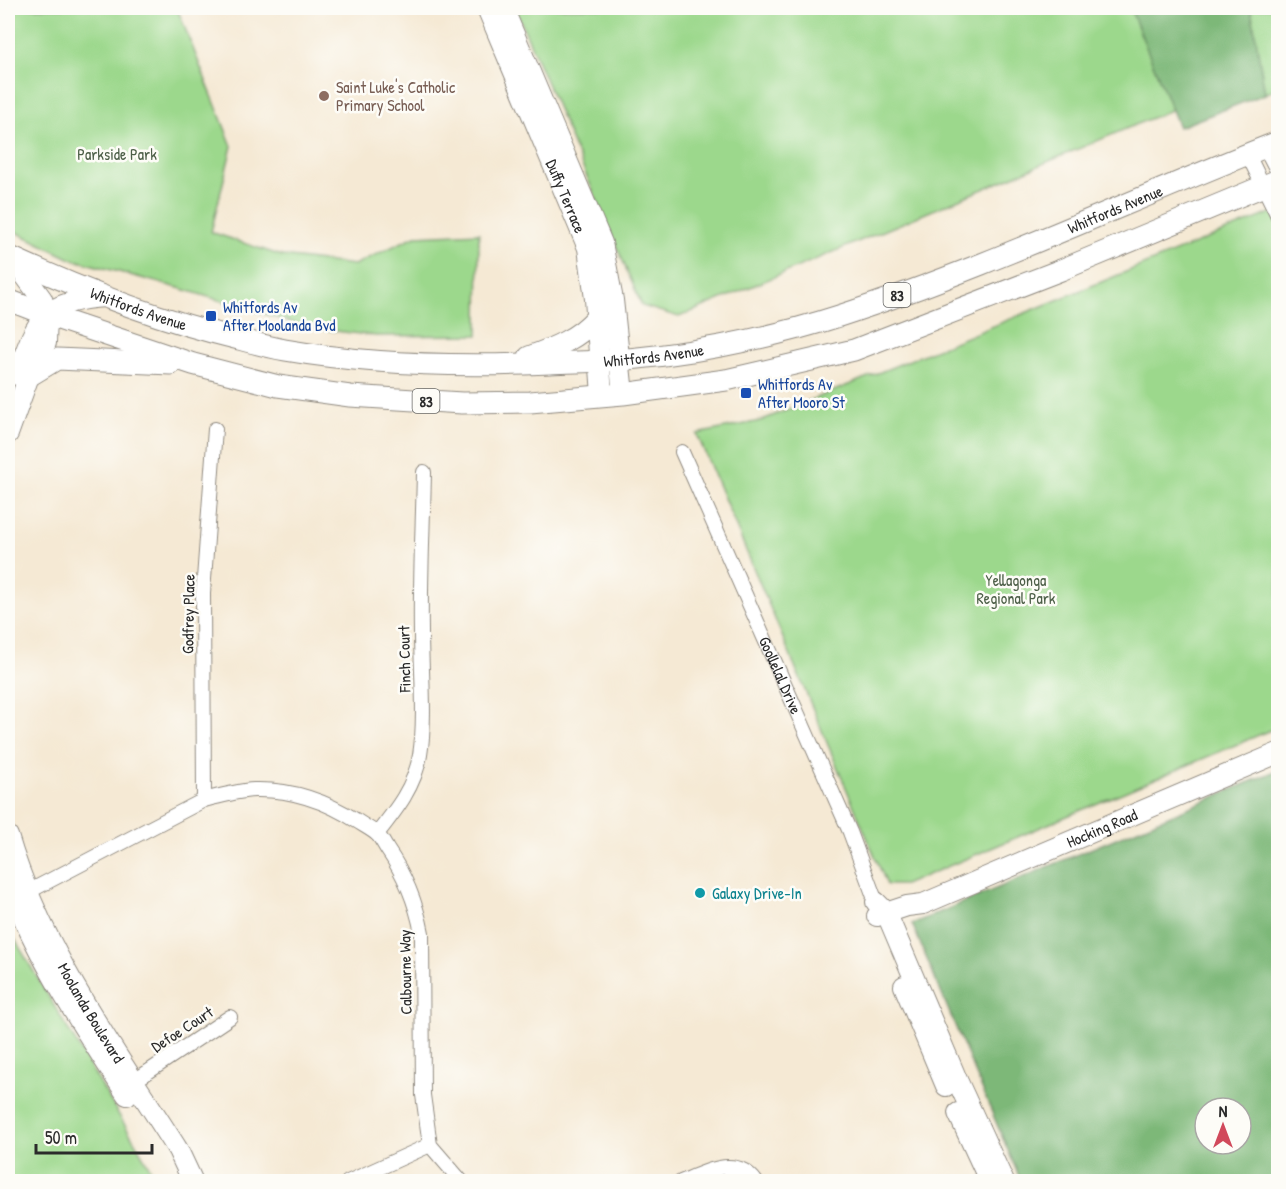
<svg xmlns="http://www.w3.org/2000/svg" width="1286" height="1189" viewBox="0 0 1286 1189" font-family="'Patrick Hand',sans-serif">
	<style>
		.green { fill: #9cd88c; stroke: #64825c; stroke-width: 1.5 }
		.forest { fill: #7db878; stroke: #547252; stroke-width: 1.5; fill-rule: evenodd }
		.lines { fill: none; stroke-linecap: round; stroke-linejoin: round }
		.street-casing { stroke: #908a80; stroke-width: 16 }
		.secondary-casing { stroke: #908a80; stroke-width: 22 }
		.primary-casing { stroke: #908a80; stroke-width: 23 }
		.street { stroke: #fff; stroke-width: 14 }
		.secondary { stroke: #fff; stroke-width: 20 }
		.primary { stroke: #fff; stroke-width: 21 }
		.education-dot { fill: #8d6e63; stroke: #fdfcf7; stroke-width: 2 }
		.transit-dot { fill: #1a4fb4; stroke: #fdfcf7; stroke-width: 2 }
		.culture-dot { fill: #0f9aa8; stroke: #fdfcf7; stroke-width: 2 }
		.labels { text-anchor: middle; dominant-baseline: central; stroke-width: 5; stroke-linejoin: round; paint-order: stroke }
		.shield { fill: #fdfcf7; stroke: #6a6a68; stroke-width: 1.5 }
		.shield-label { font-size: 15px; font-weight: bold; fill: #2b2b2b }
		.education-label { font-size: 16px; fill: #785e54; stroke: #fdfcf7; text-anchor: start }
		.park-label { font-size: 16px; fill: #4d5f48; stroke: #fdfcf7 }
		.street-label { font-size: 16px; fill: #2b2b2b; stroke: #fdfcf7 }
		.transit-label { font-size: 16px; fill: #164399; stroke: #fdfcf7; text-anchor: start }
		.culture-label { font-size: 16px; fill: #0d838f; stroke: #fdfcf7; text-anchor: start }
	</style>
	<rect width="100%" height="100%" fill="#fdfcf7"/>
	<filter id="ink" filterUnits="userSpaceOnUse"><feTurbulence type="fractalNoise" baseFrequency=".0167" numOctaves="2"/><feDisplacementMap in="SourceGraphic" scale="12" xChannelSelector="R" yChannelSelector="G"/><feConvolveMatrix kernelMatrix="1 2 1 2 8 2 1 2 1" color-interpolation-filters="sRGB"/></filter>
	<filter id="wash" filterUnits="userSpaceOnUse"><feTurbulence type="fractalNoise" baseFrequency=".008" numOctaves="4" result="noise"/><feDisplacementMap in="SourceGraphic" scale="24" xChannelSelector="R" yChannelSelector="G"/><feGaussianBlur stdDeviation="1.35" result="paint"/><feColorMatrix in="noise" values="0 0 0 0 0 0 0 0 0 0 0 0 0 0 0 0 0 1.4 0 .05"/><feComposite in="paint" operator="in"/></filter>
	<g filter="url(#wash)">
		<rect width="100%" height="100%" fill="#f5e9d4"/>
		<path class="green" d="M8 8H177L232 146 211 232 282 256 354 265 415 236 479 233 478 335 376 336 311 328 182 289 71 259 8 228Z
			M515 8H1278V88L1265 94 1261 72 679 317 642 306Z
			M1278 210V727L904 885H887L697 434 760 421Z
			M8 928 148 1164 156 1181H8Z"/>
		<path class="forest" d="M1130 8H1251L1265 94 1179 127Z
			M1278 770V1181H1021L912 924ZM1205 1108H1241V1144H1205Z"/>
	</g>
	<g filter="url(#ink)">
		<g class="lines">
			<defs>
				<g id="street">
					<path d="M1265 147 1278 172"/>
					<path d="M1248 155 1278 216"/>
					<path id="s1" d="M682 452 850 832 876 902"/>
					<path d="M204 800 203 593 215 429"/>
					<path d="M377 834C396 810 415 786 420 755 426 718 421 670 421 632 420 579 423 525 424 472"/>
					<path d="M22 895 204 800C220 796 237 791 254 790 291 789 326 801 357 821 363 825 371 829 377 834 381 838 384 844 387 849 405 875 416 902 422 933L423 1095 430 1145 462 1182"/>
					<path d="M127 1086 230 1017"/>
					<path d="M348 1182 430 1145"/>
					<path d="M681 1182C705 1172 736 1154 756 1182"/>
				</g>
				<g id="secondary">
					<path id="s2" d="M487 8 588 248 595 299 602 395"/>
					<path d="M503 8 602 243 613 300 623 394"/>
					<path d="M17 375C24 357 32 328 46 315 61 302 87 298 105 297"/>
					<path d="M8 434 29 376 46 343 47 315 42 299 12 258"/>
					<path id="s3" d="M8 836C42 951 114 1049 178 1150L193 1182"/>
					<path d="M8 881C37 958 82 1026 127 1095"/>
					<path d="M876 902 886 912 958 1082 1004 1182"/>
					<path id="s4" d="M877 916 907 906 923 904 1278 753"/>
					<path d="M904 986 946 1086"/>
					<path d="M958 1113 990 1182"/>
				</g>
				<g id="primary">
					<path id="s5" d="M8 256C82 290 159 320 239 339 254 343 269 347 285 350 372 365 461 367 550 363 568 362 586 362 603 361 681 356 765 340 839 316 989 267 1132 199 1278 142"/>
					<path d="M8 300 47 315 193 364 278 386 350 396 462 403 530 402 623 394 726 380 854 350 1061 270 1278 180"/>
					<path d="M529 357C554 348 579 338 596 318"/>
					<path d="M29 376 57 359 171 364"/>
				</g>
			</defs>
			<use href="#street" class="street-casing"/>
			<use href="#secondary" class="secondary-casing"/>
			<use href="#primary" class="primary-casing"/>
			<use href="#street" class="street"/>
			<use href="#secondary" class="secondary"/>
			<use href="#primary" class="primary"/>
		</g>
	</g>
	<circle class="education-dot" cx="324" cy="96" r="6"/>
	<g class="transit-dot">
		<rect x="205" y="310" width="12" height="12" rx="3"/>
		<rect x="740" y="387" width="12" height="12" rx="3"/>
	</g>
	<circle class="culture-dot" cx="700" cy="893" r="6"/>
	<g class="labels">
		<g class="shield">
			<rect x="883.5" y="283" width="27" height="24" rx="4.5"/>
			<rect x="412.5" y="389" width="27" height="24" rx="4.5"/>
		</g>
		<g class="shield-label">
			<text x="897" y="295">83</text>
			<text x="426" y="401">83</text>
		</g>
		<g class="education-label">
			<text x="336" y="87">Saint Luke's Catholic<tspan x="336" dy="18">Primary School</tspan></text>
		</g>
		<g class="park-label">
			<text x="117" y="154">Parkside Park</text>
			<text x="1016" y="580">Yellagonga<tspan x="1016" dy="18">Regional Park</tspan></text>
		</g>
		<g class="street-label">
			<text stroke="none"><textPath href="#s2" startOffset="204">Duffy Terrace</textPath></text>
			<text stroke="none"><textPath href="#s5" startOffset="1149">Whitfords Avenue</textPath></text>
			<text stroke="none"><textPath href="#s5" startOffset="141">Whitfords Avenue</textPath></text>
			<text stroke="none"><textPath href="#s5" startOffset="663">Whitfords Avenue</textPath></text>
			<text transform="translate(188 614) rotate(-89)">Godfrey Place</text>
			<text transform="translate(404 659) rotate(-91)">Finch Court</text>
			<text stroke="none"><textPath href="#s1" startOffset="244">Goollelal Drive</textPath></text>
			<text stroke="none"><textPath href="#s4" startOffset="242">Hocking Road</textPath></text>
			<text transform="translate(405 972) rotate(-91)">Calbourne Way</text>
			<text stroke="none"><textPath href="#s3" startOffset="196">Moolanda Boulevard</textPath></text>
			<text transform="translate(182 1029) rotate(-33)">Defoe Court</text>
		</g>
		<g class="transit-label">
			<text x="223" y="307">Whitfords Av<tspan x="223" dy="18">After Moolanda Bvd</tspan></text>
			<text x="758" y="384">Whitfords Av<tspan x="758" dy="18">After Mooro St</tspan></text>
		</g>
		<g class="culture-label">
			<text x="712" y="893">Galaxy Drive-In</text>
		</g>
	</g>
	<rect width="1286" height="1189" fill="none" stroke="#fdfcf7" stroke-width="30"/>
	<g transform="translate(1223 1126)"><circle r="28" fill="#fdfcf7" stroke="#a9a8a5" stroke-width="1.5"/>
	<path d="M0-4.5L10 22L0 15L-10 22Z" fill="#d1495b"/>
	<text y="-9" font-size="16" font-weight="bold" text-anchor="middle" fill="#2b2b2b">N</text>
	</g>
	<path d="M36 1144v9h116v-9" fill="none" stroke="#2b2b2b" stroke-width="3"/>
	<text x="45" y="1144" font-size="18" fill="#2b2b2b" stroke="#fdfcf7" stroke-width="4.5" paint-order="stroke">50 m</text>
</svg>
